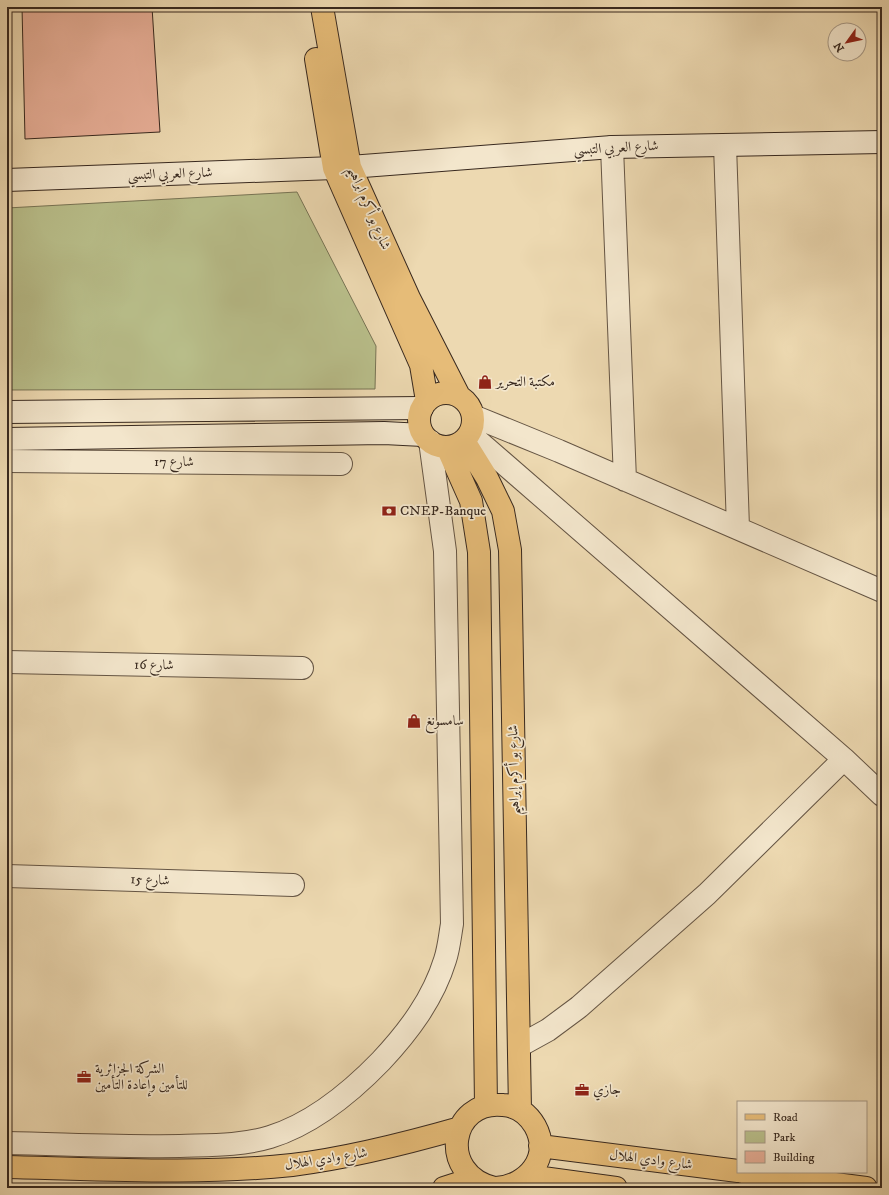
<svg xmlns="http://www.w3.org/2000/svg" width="889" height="1195" viewBox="0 0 889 1195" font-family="'IM FELL DW Pica',Amiri,serif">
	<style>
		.green { fill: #b9bf8b; stroke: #787455 }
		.building { fill: #e8af98; stroke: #38291f }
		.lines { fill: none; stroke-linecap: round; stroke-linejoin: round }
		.street-casing { stroke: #655544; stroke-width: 24 }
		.secondary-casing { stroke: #38291f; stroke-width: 24 }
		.primary-casing { stroke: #38291f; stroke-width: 24 }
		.street { stroke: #f3e6cc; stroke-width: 22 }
		.secondary { stroke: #f3e6cc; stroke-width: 22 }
		.primary { stroke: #e6bc78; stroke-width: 22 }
		.labels { text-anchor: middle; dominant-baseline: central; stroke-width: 3.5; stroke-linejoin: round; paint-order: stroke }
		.street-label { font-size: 14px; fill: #38291f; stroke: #f3e6cc }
		.poi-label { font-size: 14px; fill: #38291f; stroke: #f3e6cc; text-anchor: start }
	</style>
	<rect width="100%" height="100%" fill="#edd9b1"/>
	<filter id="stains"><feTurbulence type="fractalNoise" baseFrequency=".005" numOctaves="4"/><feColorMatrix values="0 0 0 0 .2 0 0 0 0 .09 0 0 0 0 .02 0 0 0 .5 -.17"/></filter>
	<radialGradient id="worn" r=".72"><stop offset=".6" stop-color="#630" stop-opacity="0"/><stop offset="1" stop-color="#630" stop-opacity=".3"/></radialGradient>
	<path class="green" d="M297 192 376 346 375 389 7 390V208Z"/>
	<path class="building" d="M22 7H152L160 132 25 139Z"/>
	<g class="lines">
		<defs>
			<path id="street" d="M725 145 738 528
				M612 147 625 480
				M473 416 559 451 882 591
				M470 434 844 759 882 795
				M7 461 341 464
				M7 662 302 668
				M7 876 293 885
				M519 1046 548 1030 579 1007 707 894 844 759
				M7 1143C64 1144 122 1147 180 1146 210 1145 240 1146 270 1137 312 1124 351 1092 381 1061 409 1031 433 999 445 960 449 948 450 935 452 924L445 551 430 441"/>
			<path id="secondary" d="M350 167 612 147 882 142
				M7 180 334 168
				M7 412 422 408
				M7 439 384 433 423 435"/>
			<path id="primary" d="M322 7 350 167 409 298 459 396
				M316 59 334 168 421 365 427 401
				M419 420a27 27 0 1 1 54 0a27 27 0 1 1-54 0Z
				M464 441 487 478 503 511 510 550 520 1110
				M447 447 471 501 479 552 486 1106
				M540 1146 738 1171
				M7 1167C101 1169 197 1175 292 1165 349 1158 404 1144 460 1128
				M743 1172 866 1188
				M528 1176 616 1188
				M444 1188 472 1179
				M494 1188C437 1174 450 1099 503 1105 517 1106 528 1114 535 1126 552 1157 528 1186 496 1188"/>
		</defs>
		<use href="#street" class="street-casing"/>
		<use href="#secondary" class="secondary-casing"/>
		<use href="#primary" class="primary-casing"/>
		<use href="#street" class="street"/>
		<use href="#secondary" class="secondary"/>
		<use href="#primary" class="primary"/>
	</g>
	<defs>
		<symbol id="shop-bare" viewBox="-9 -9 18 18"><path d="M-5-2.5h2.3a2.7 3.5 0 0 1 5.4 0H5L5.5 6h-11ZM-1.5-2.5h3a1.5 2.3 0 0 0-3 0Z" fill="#8f2418" stroke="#f3e6cc" stroke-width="2.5" paint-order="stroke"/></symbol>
		<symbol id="bank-bare" viewBox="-9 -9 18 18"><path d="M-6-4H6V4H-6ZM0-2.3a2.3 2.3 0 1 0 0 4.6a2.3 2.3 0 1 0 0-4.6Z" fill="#8f2418" stroke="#f3e6cc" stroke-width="2.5" paint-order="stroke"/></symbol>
		<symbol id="office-bare" viewBox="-9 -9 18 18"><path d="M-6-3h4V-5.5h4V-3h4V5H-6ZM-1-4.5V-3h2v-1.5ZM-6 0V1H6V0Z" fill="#8f2418" stroke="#f3e6cc" stroke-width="2.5" paint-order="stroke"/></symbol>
	</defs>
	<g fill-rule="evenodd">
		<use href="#shop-bare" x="475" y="372" width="20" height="20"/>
		<use href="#bank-bare" x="379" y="501" width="20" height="20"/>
		<use href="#shop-bare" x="404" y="711" width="20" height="20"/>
		<use href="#office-bare" x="74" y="1067" width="20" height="20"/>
		<use href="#office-bare" x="572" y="1080" width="20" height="20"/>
	</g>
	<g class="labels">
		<g class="street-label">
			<text transform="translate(616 148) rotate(-3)">شارع العربي التبسي</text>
			<text transform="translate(170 174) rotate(-2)">شارع العربي التبسي</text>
			<text transform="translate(369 208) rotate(67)">شارع بو أكرم ابراهيم</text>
			<text x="174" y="462">شارع 17</text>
			<text transform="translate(154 665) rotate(1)">شارع 16</text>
			<text transform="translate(514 770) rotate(-91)">شارع بو أكرم إبراهيم</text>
			<text transform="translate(150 880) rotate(2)">شارع 15</text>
			<text transform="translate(326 1159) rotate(-9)">شارع وادي الهلال</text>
			<text transform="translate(651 1160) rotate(7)">شارع وادي الهلال</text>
		</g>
		<g class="poi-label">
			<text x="496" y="382">مكتبة التحرير</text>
			<text x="400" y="511">CNEP-Banque</text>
			<text x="425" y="721">سامسونغ</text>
			<text x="95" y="1069">الشركة الجزائرية<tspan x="95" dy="16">للتأمين وإعادة التأمين</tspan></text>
			<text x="593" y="1090">جازي</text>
		</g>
	</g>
	<rect width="889" height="1195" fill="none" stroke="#edd9b1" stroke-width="24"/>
	<rect x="8" y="8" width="873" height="1179" fill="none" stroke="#38291f" stroke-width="2"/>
	<rect x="12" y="12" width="865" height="1171" fill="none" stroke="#38291f"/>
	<rect x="737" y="1101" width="130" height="72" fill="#f3e6cc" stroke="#a89a87"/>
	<rect x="745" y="1114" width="20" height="6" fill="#e6bc78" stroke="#a89a87"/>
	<text x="773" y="1121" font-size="12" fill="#38291f">Road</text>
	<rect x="745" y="1131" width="20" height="12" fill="#b9bf8b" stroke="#a89a87"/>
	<text x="773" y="1141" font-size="12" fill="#38291f">Park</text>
	<rect x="745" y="1151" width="20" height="12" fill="#e8af98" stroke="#a89a87"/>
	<text x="773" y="1161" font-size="12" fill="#38291f">Building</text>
	<g transform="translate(847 42) rotate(237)"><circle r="19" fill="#f3e6cc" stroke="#a89a87"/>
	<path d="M0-3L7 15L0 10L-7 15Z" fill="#8f2418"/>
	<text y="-6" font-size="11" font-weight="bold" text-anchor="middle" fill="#38291f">N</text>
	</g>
	<rect width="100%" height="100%" filter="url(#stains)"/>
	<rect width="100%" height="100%" fill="url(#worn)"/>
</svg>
